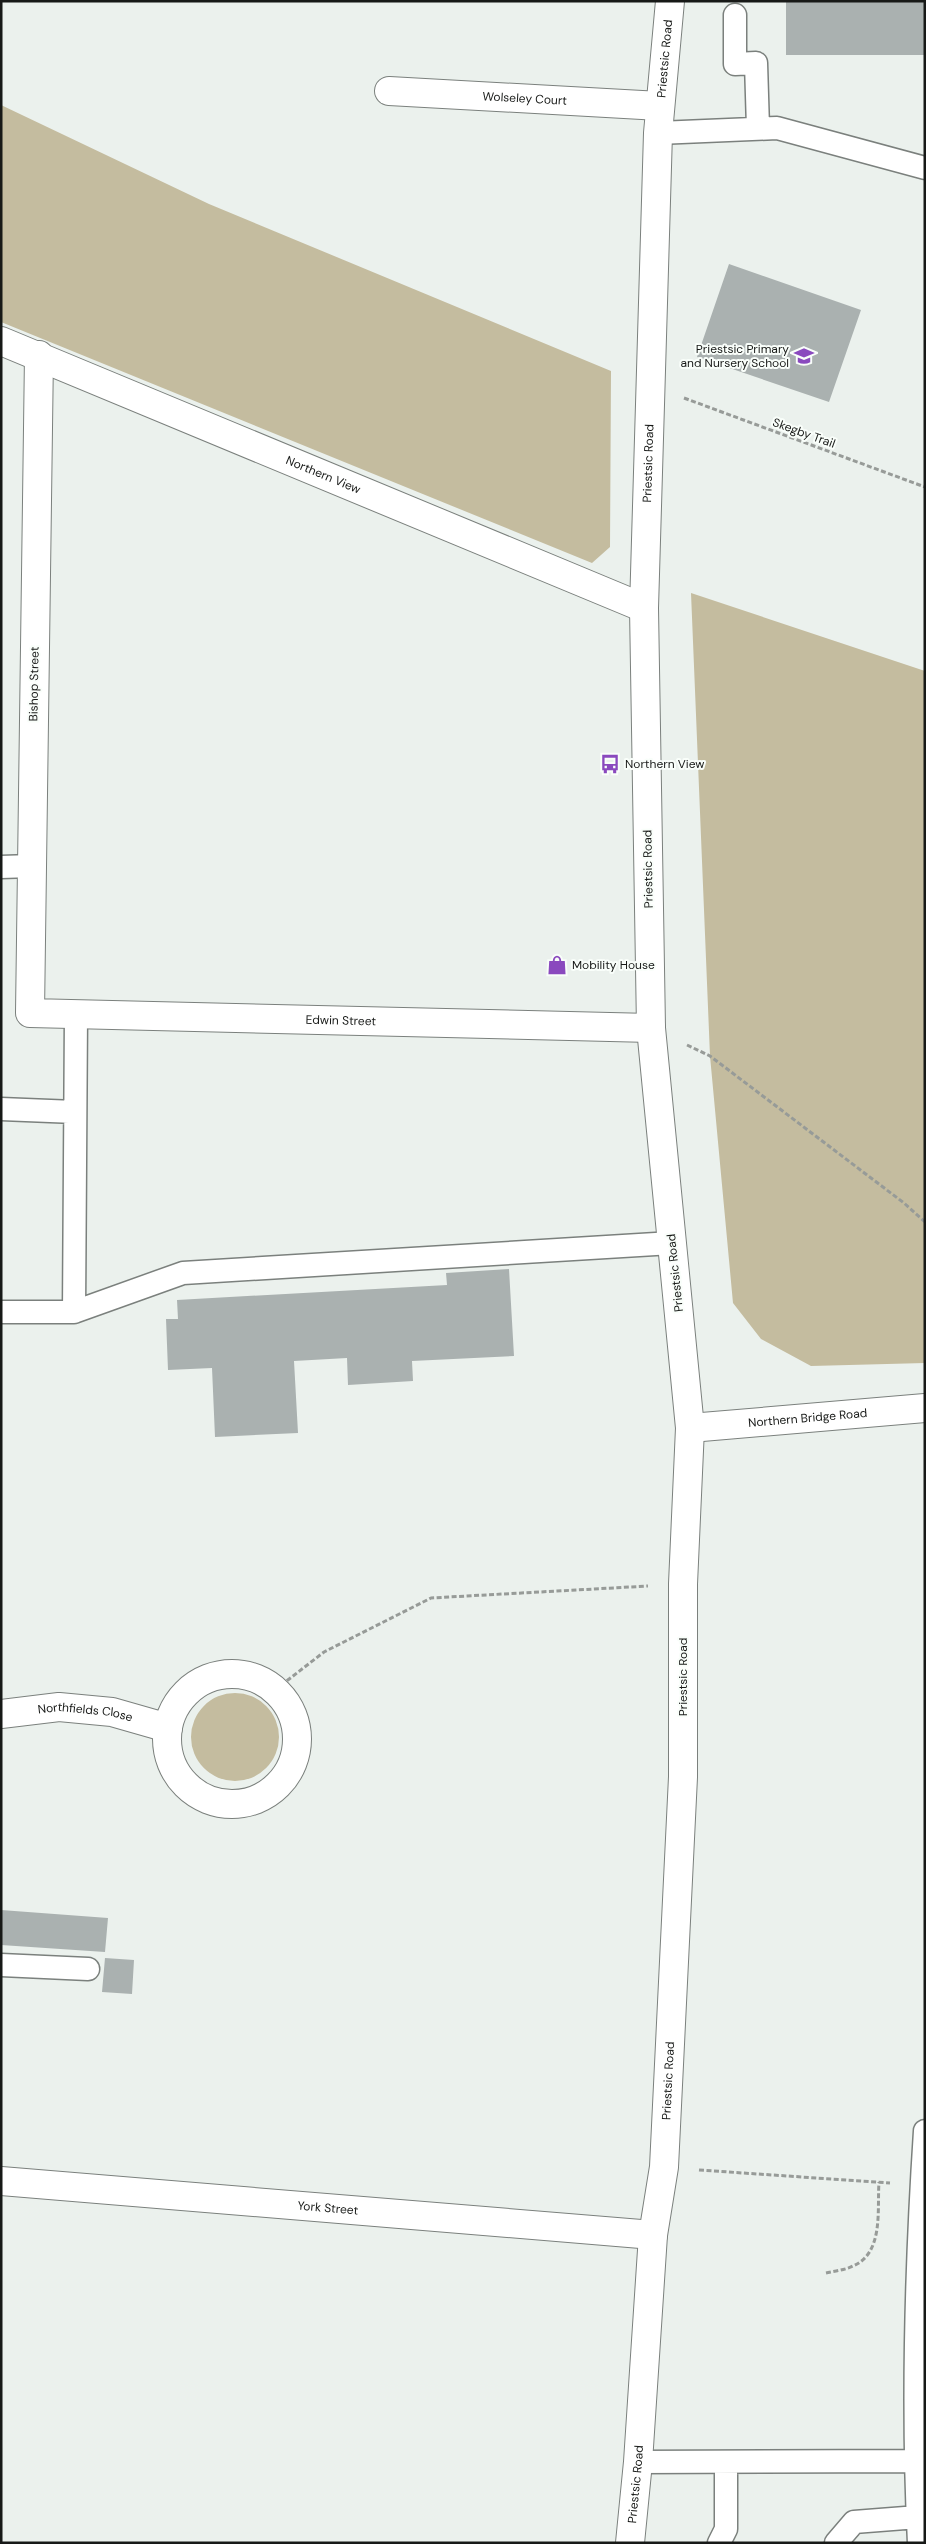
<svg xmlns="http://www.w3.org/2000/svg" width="926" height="2544" viewBox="0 0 926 2544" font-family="'DM Sans',sans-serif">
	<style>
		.green { fill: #c4bc9f }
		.building { fill: #aab1b0 }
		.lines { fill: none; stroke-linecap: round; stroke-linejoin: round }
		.service-casing { stroke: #7b807d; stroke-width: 25 }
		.minor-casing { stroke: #7b807d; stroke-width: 30 }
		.tertiary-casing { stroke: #7b807d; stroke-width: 30 }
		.secondary-casing { stroke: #7b807d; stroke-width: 30 }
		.path { stroke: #979b98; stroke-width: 3; stroke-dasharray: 5 2.5; stroke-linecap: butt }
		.service { stroke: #fff; stroke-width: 22 }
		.minor { stroke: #fff; stroke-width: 28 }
		.tertiary { stroke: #fff; stroke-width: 28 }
		.secondary { stroke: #fff; stroke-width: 28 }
		.labels { text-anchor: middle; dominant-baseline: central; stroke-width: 4; stroke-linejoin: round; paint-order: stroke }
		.street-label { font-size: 12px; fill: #171917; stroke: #f9fefa }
		.poi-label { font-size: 12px; fill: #171917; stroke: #f9fefa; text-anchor: start }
	</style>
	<rect width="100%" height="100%" fill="#ebf1ed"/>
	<path class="green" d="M1 105 209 204 611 371 610 547 592 563 1 322Z
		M691 593 925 671V1363L811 1366 761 1339 733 1303 710 1056Z
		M191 1737a44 44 0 1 1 88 0a44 44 0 1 1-88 0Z"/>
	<path class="building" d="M786 1H925V55H786Z
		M729 264 861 310 829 402 697 357Z
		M509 1269 514 1356 412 1361 413 1381 348 1385 347 1358 294 1361 298 1433 215 1437 212 1368 168 1370 166 1319H178L177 1300 447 1285 446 1273Z
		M1 1910 108 1918 105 1952 1 1945Z
		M105 1958 134 1960 132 1994 102 1992Z"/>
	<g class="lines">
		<defs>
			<path id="service" d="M735 15V64L756 63 758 128
				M658 133 777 128 925 168
				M1 867 32 866
				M76 1014 74 1312 183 1273 672 1243
				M1 1109 75 1112
				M1 1312H74
				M1 1965 88 1969
				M638 2462 917 2461
				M719 2543 726 2529V2462
				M836 2543 854 2522 918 2517
				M919 2543C912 2406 916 2268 925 2131"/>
			<g id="minor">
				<path id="s1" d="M389 91 660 106"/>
				<path id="s2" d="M1 341 644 608"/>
				<path id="s3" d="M39 355 30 1013 651 1028"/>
				<circle cx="232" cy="1739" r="65"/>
				<path id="s4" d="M1 1714 59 1707 112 1712 168 1728"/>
				<path id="s5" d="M1 2181 653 2235"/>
			</g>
			<g id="tertiary">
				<path id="s6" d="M690 1428 925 1408"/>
			</g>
			<g id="secondary">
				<path id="s7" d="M630 2543 638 2462 653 2235 664 2167 683 1777V1584L690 1428 651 1028 644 608 658 133 670 1"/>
			</g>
		</defs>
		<use href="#service" class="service-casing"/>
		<use href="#minor" class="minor-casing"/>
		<use href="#tertiary" class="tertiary-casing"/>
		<use href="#secondary" class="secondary-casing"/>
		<path class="path" d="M684 398 925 487
			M687 1045 710 1056 904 1203 925 1222
			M275 1690 324 1652 431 1598 648 1586
			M699 2170 890 2183
			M826 2273C835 2271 845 2270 853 2266 884 2253 877 2210 879 2182"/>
		<use href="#service" class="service"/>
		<use href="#minor" class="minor"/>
		<use href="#tertiary" class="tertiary"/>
		<use href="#secondary" class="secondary"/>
	</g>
	<defs>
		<symbol id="school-bare" viewBox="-9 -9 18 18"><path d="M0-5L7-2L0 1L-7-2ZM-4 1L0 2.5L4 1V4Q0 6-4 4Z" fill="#8a49be" stroke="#f9fefa" stroke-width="2.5" paint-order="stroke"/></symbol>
		<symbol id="bus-bare" viewBox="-9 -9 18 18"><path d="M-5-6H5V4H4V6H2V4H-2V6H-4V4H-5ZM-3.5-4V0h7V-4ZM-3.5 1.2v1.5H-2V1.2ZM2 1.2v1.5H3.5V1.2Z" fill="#8a49be" stroke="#f9fefa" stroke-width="2.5" paint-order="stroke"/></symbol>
		<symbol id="shop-bare" viewBox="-9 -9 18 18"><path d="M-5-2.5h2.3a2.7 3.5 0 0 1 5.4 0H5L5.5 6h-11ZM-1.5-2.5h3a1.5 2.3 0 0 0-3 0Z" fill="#8a49be" stroke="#f9fefa" stroke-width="2.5" paint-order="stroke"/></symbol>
	</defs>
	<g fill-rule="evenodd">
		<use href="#school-bare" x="790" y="342" width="28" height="28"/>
		<use href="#bus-bare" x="596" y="750" width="28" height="28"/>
		<use href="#shop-bare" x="543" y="951" width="28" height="28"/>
	</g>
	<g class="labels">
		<g class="street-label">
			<text stroke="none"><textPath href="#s7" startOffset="2489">Priestsic Road</textPath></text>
			<text stroke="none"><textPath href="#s1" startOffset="136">Wolseley Court</textPath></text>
			<text transform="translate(804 433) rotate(20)">Skegby Trail</text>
			<text stroke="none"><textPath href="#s7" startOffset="2084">Priestsic Road</textPath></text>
			<text stroke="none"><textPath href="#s2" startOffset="349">Northern View</textPath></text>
			<text transform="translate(34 684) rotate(-89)">Bishop Street</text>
			<text transform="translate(648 869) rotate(-91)">Priestsic Road</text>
			<text stroke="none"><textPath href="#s3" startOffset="969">Edwin Street</textPath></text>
			<text transform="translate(675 1273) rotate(-96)">Priestsic Road</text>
			<text stroke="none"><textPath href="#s6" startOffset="118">Northern Bridge Road</textPath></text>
			<text transform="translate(683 1677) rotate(-90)">Priestsic Road</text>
			<text stroke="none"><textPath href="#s4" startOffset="85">Northfields Close</textPath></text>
			<text stroke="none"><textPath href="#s7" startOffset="464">Priestsic Road</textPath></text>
			<text stroke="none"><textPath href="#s5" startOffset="328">York Street</textPath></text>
			<text stroke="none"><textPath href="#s7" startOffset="59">Priestsic Road</textPath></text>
		</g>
		<g class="poi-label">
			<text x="789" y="349" text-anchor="end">Priestsic Primary<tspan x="789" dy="14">and Nursery School</tspan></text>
			<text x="625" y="764">Northern View</text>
			<text x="572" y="965">Mobility House</text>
		</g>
	</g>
	<rect width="926" height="2544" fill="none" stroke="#171917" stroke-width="5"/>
</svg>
